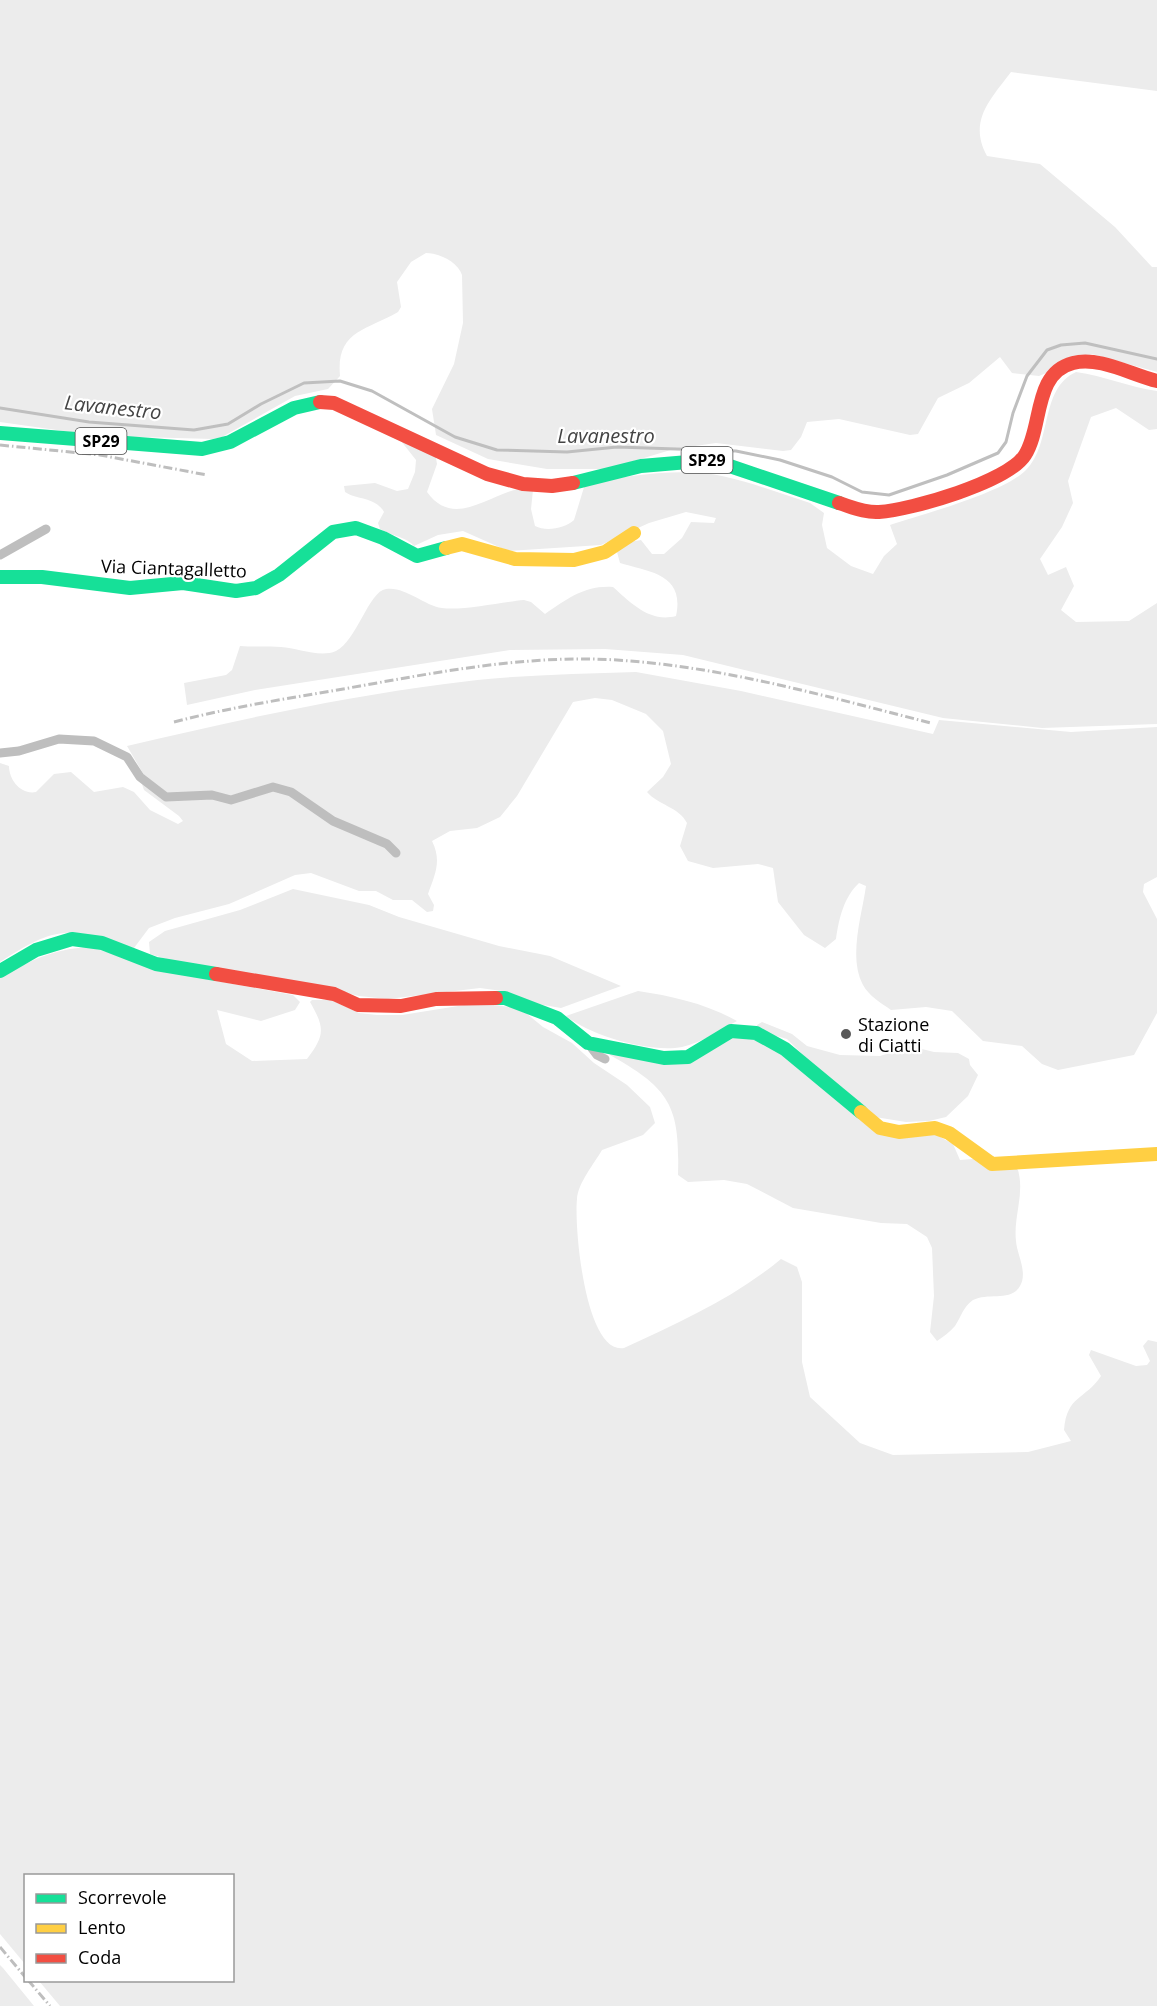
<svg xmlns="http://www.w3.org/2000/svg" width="1157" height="2006" viewBox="0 0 1157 2006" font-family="'Open Sans',sans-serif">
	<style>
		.green { fill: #ececec }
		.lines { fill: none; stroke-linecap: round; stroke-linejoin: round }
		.stream { stroke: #bfbfbf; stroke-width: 3 }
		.street { stroke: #bebebe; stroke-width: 9 }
		.fast { stroke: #16e098; stroke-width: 14 }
		.slow { stroke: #ffcf43; stroke-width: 14 }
		.jam { stroke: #f24e42; stroke-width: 14 }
		.rail { stroke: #bebebe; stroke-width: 3; stroke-dasharray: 9 3 1.5 3; stroke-linecap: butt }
		.poi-dot { fill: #595959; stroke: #fff; stroke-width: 2 }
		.labels { text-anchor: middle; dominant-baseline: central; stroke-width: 4.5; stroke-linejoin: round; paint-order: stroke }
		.shield { fill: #fff; stroke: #4c4c4c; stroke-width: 1.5 }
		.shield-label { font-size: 16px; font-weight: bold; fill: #000 }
		.street-label { font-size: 18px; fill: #000; stroke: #fff }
		.poi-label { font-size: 18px; fill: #000; stroke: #fff; text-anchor: start }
		.water-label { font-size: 20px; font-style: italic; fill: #444; stroke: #fff }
	</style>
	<rect width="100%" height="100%" fill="#fff"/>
	<path class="green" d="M0 0H1157V91L1011 72C990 100 968 121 987 156L1040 164 1115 227 1152 267H1157V372L1092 354 1039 376 1012 373 1000 357 969 383 938 398 918 434 910 435 839 419 807 422 801 437 791 450 783 451 716 443 674 449 607 469H547L488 459 436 435 432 409 454 364 463 323 462 275C458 262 439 253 426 253L411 262 397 282 401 307 398 312C365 331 336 331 340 376L328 389 295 396 222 437 213 439 99 436 0 422Z
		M1076 372C1104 376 1129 387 1157 391V429L1149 430 1116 408 1091 417 1068 481 1073 503 1062 527 1040 559 1048 575 1066 567 1074 586 1061 610 1076 622 1129 621 1157 603V724L1042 728 943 718 683 655 605 649 510 650 255 690 187 705 184 683 226 675 232 670 240 646C254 647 268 646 281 647 297 648 320 658 336 651 356 642 369 591 386 589 405 586 423 605 442 608 461 611 502 602 524 600L531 602 545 614C567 599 585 585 613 587 631 603 650 623 676 616 685 574 650 572 620 563L617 552 624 543 641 540 652 554H664L682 538 691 522 714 523 716 518 686 512 649 523 601 545 508 551 463 531 438 535 414 546C407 537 391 536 380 529L378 523 384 512C376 497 357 500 345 492L344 486 375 483 397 491 408 489 415 472 416 460 401 441 435 452 437 464 427 492C452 527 485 498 514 490 520 489 527 490 533 490L531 509 535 526C547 532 565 528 574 520L585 484C624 476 683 467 722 476 751 482 781 494 810 503L824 513 822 525 827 548 851 566 873 574 884 556 897 544 890 525C923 514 1003 493 1026 470 1053 443 1039 389 1076 372Z
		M636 672 741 691 933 734 939 720 1071 732 1157 727V877L1144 884 1143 892 1157 919V1013L1134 1055 1058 1070 1042 1064 1022 1046 983 1041 952 1011 926 1007 891 1010C881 1003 869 996 863 985 848 957 862 915 866 886L859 883C844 897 839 918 836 939L825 948 804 935 778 902 773 868 758 864 713 868 688 861 680 846 687 823C679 807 658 805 647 792L663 777 671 764 663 731 646 714 612 700 595 698 573 702 517 796 500 817 477 828 450 831 432 841C442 861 435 874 428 894L434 905 433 911 427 912 412 900H393L376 891H359L311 873 295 875 229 904 175 918 149 928 134 948C70 927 58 924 0 962V763L9 766C9 780 21 795 36 792L54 774 71 772 94 792 123 787 134 792 150 810 178 824 183 821 179 816 144 790 142 784 144 775 127 746C232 721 338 698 445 684 508 675 573 674 636 672Z
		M293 889 369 905 399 917 499 946 550 956 621 986 561 1008 532 1003 502 991 480 988 388 999 359 996 308 984 173 961 150 954 149 942 165 931 240 910Z
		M89 947 190 976 293 995 300 1002 295 1010 261 1021 217 1010 226 1044 252 1061 307 1059C325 1035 325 1028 310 1002L312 1000H331L359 1013 377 1015H402L477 1003 510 1007 526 1013 543 1027 572 1043 594 1063 627 1085 650 1107 655 1123 643 1135 602 1150C594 1164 578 1183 577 1199 574 1226 585 1355 624 1348 680 1322 734 1298 781 1259L797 1267 802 1282V1362L810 1397 860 1443 893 1455 1028 1452 1071 1441 1064 1430C1067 1395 1085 1400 1101 1376L1089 1355 1091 1350 1136 1366 1147 1365 1150 1361 1143 1346 1148 1340 1157 1342V2006H60L39 1981 232 1980V1876H26L25 1964 0 1934V978C31 960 53 949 89 947Z
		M638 991C672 996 707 1004 737 1021 720 1030 701 1043 682 1047 650 1053 591 1036 566 1016Z
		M762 1022 792 1034 807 1046 840 1055 880 1056 910 1046 934 1052 958 1053 969 1059 970 1065 978 1075 968 1096 946 1117 929 1121 906 1122 875 1117 843 1088 817 1073 807 1059 787 1039 758 1031 757 1025Z
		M745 1035 774 1047 877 1131 931 1132 953 1144 960 1160 973 1159 1017 1167C1026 1192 1013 1216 1016 1241 1017 1255 1028 1272 1020 1286 1011 1302 988 1292 973 1300 963 1307 961 1317 955 1326 950 1332 943 1337 937 1341L930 1332 934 1296 932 1248 927 1237 907 1224 881 1223 793 1208 747 1184 724 1180 688 1182 678 1175C680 1107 671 1089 610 1055V1052L673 1062 727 1037Z
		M0 1965 3 1968 34 2006H0Z"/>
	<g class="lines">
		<path class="stream" d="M0 408 89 422 194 430 228 424 261 404 304 383 340 381 372 391 455 437 497 450 567 452 617 447 736 451 780 460 832 477 862 492 889 495 947 475 998 453 1006 442 1013 413 1027 376 1047 350 1061 345 1085 343 1157 359"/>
		<path class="street" d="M0 555 46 529
			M0 753 19 751 59 739 94 741 127 757 140 777 166 797 212 795 231 800 273 787 291 792 333 821 387 844 396 853
			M588 1043 597 1055 605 1059"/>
		<path class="fast" d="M0 433 202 449 230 442 294 408 320 402
			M573 483 641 466 712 460 839 503
			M0 577H42L130 588 183 583 236 591 256 588 279 575 333 532 356 528 383 538 417 556 446 548
			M0 971 36 950 72 939 102 943 156 964 216 974
			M496 998H505L557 1018 588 1043 664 1058 688 1057 731 1031 756 1033 785 1049 861 1112"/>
		<path class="slow" d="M446 548 462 544 515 559 574 560 605 552 634 533
			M861 1112 880 1128 899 1132 935 1128 949 1133 992 1164 1157 1154"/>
		<path class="jam" d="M320 402 334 403 487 474 523 484 552 486 573 483
			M839 503C852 507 865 513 879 512 911 510 1008 482 1025 455 1043 427 1033 373 1073 363 1099 356 1132 375 1157 381
			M216 974 334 994 358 1005 401 1006 436 999 496 998"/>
		<path class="rail" d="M0 445 100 455 207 475
			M174 722C235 706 298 697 360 686 449 670 539 653 630 661 732 669 833 698 931 723
			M0 1947 26 1978
			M28 1980 50 2006"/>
	</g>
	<circle class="poi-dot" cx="846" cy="1034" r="6"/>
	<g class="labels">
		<g class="shield">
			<rect x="75.5" y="428" width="51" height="26" rx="4.5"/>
			<rect x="681.5" y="447" width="51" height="26" rx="4.5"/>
		</g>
		<g class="shield-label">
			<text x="101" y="441">SP29</text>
			<text x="707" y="460">SP29</text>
		</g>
		<g class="street-label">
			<text transform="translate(174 568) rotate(2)">Via Ciantagalletto</text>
		</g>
		<g class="poi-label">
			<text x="858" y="1024">Stazione<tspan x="858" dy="21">di Ciatti</tspan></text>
		</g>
		<g class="water-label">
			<text transform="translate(113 407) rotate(6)">Lavanestro</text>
			<text x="606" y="435">Lavanestro</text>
		</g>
	</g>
	<rect x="24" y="1874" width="210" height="108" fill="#ffffff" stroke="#999999" stroke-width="1.5"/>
	<rect x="36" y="1894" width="30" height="9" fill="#16e098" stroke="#999999" stroke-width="1.5"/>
	<text x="78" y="1904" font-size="18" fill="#000000">Scorrevole</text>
	<rect x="36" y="1924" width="30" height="9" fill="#ffcf43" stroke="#999999" stroke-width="1.5"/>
	<text x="78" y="1934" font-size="18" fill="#000000">Lento</text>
	<rect x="36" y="1954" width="30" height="9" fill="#f24e42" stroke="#999999" stroke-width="1.5"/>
	<text x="78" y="1964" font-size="18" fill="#000000">Coda</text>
</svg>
